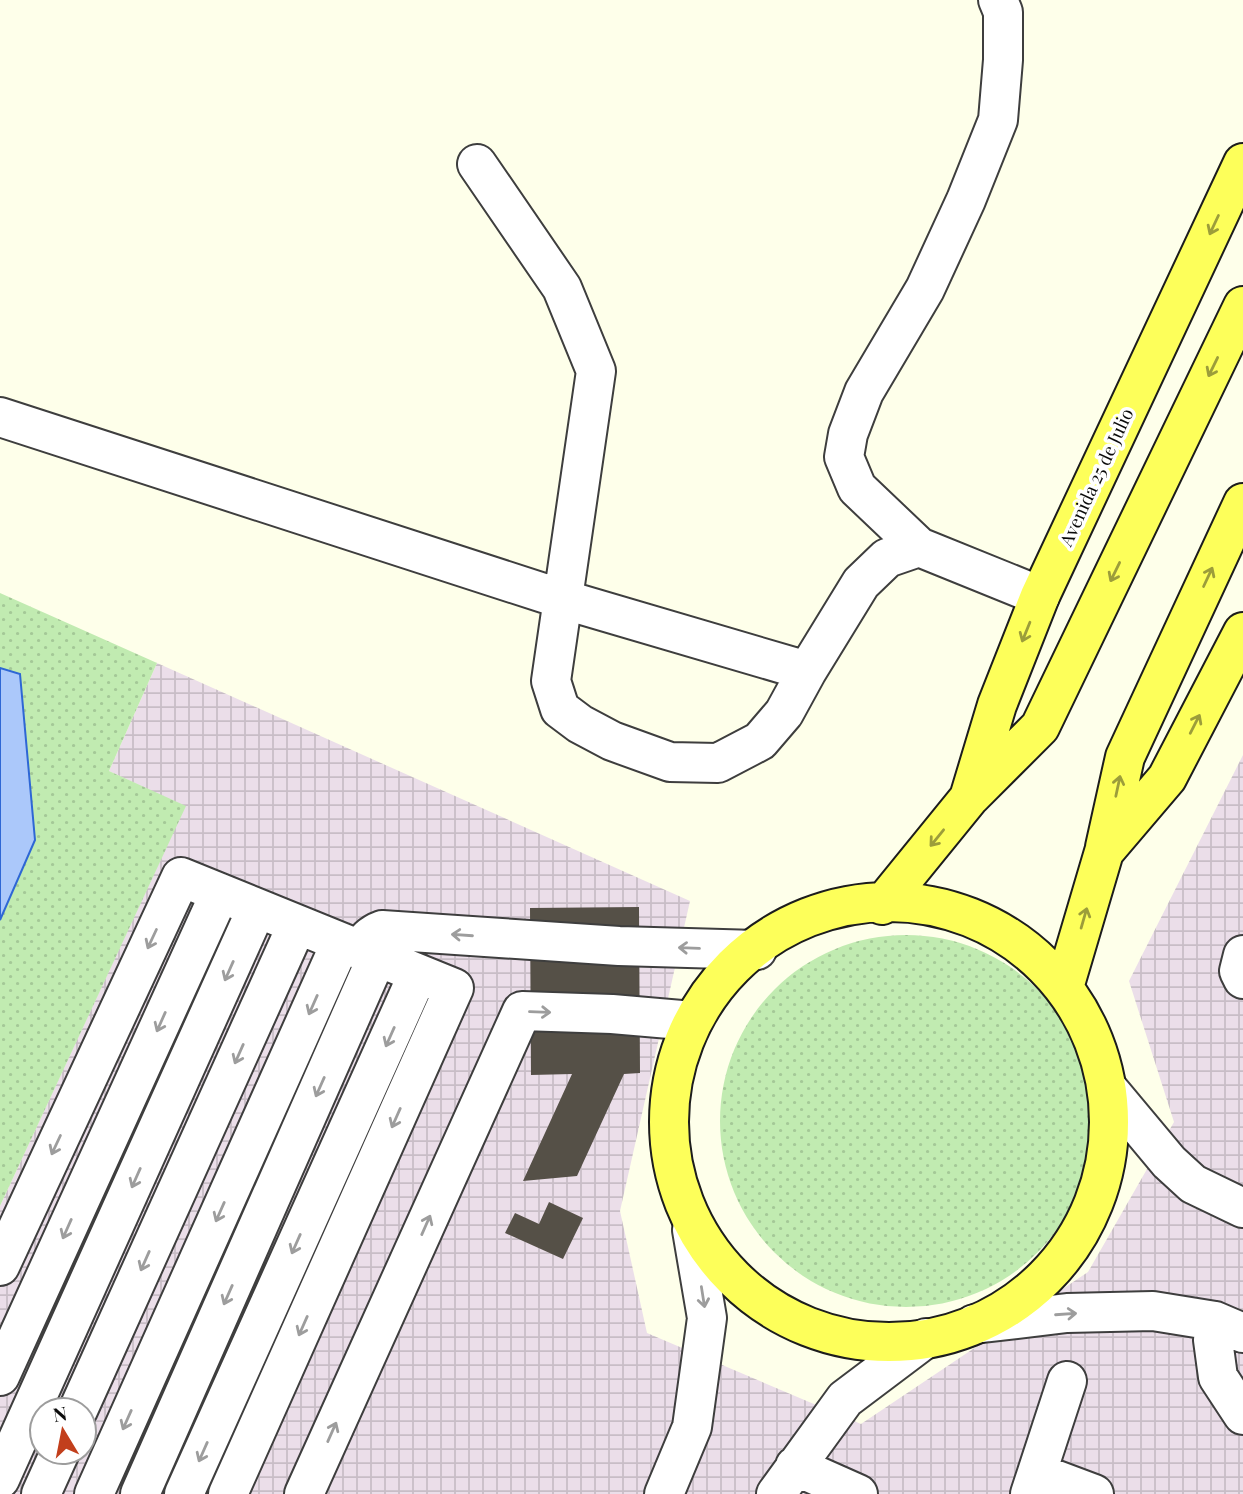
<svg xmlns="http://www.w3.org/2000/svg" width="1243" height="1494" viewBox="0 0 1243 1494" font-family="'Playfair Display',serif">
	<style>
		.industrial { fill: url(#industrial-grid); fill-rule: evenodd }
		.grass { fill: url(#grass-dots) }
		.water { fill: #abc8fa; stroke: #2e67d5; stroke-width: 2 }
		.building { fill: #555047 }
		.lines { fill: none; stroke-linecap: round; stroke-linejoin: round }
		.minor-casing { stroke: #3e3e3e; stroke-width: 42 }
		.major-casing { stroke: #1c1c1c; stroke-width: 42 }
		.minor { stroke: #fff; stroke-width: 38 }
		.major { stroke: #fdff5a; stroke-width: 38 }
		.oneway { stroke: #9c9d3a }
		.oneway2 { stroke: #9d9d9d }
		.labels { text-anchor: middle; dominant-baseline: central; stroke-width: 7; stroke-linejoin: round; paint-order: stroke }
		.street-label { font-size: 18px; fill: #0b0b0b; stroke: #fff }
	</style>
	<defs>
		<pattern id="industrial-grid" width="8" height="8" patternUnits="userSpaceOnUse" patternTransform="scale(1.75)"><rect width="8" height="8" fill="#ebdee9"/><path d="M0 4h8M4 0v8" fill="none" stroke="#c8bdc6"/></pattern>
		<pattern id="grass-dots" width="8" height="8" patternUnits="userSpaceOnUse" patternTransform="scale(1.75)"><rect width="8" height="8" fill="#c1ebb1"/><path d="M2 2h.1M6 6h.1" fill="none" stroke="#a4c897" stroke-width="1.8" stroke-linecap="round"/></pattern>
	</defs>
	<rect width="100%" height="100%" fill="#feffea"/>
	<path class="industrial" d="M157 663 690 901 620 1211 647 1333 861 1424 1088 1272 1174 1122 1129 981 1243 755V1494H0V1206L185 807 109 771ZM42 1410H84V1452H42Z"/>
	<path class="grass" d="M0 593 157 663 109 771 186 806 0 1206Z
		M720 1121a186 186 0 1 1 372 0a186 186 0 1 1-372 0Z"/>
	<path class="water" d="M0 668 20 674 35 840 0 920Z"/>
	<path class="building" d="M639 907 640 1073 624 1074 577 1176 523 1181 572 1074 531 1075 530 908Z
		M549 1202 583 1218 563 1259 505 1233 515 1213 539 1224Z"/>
	<g class="lines">
		<defs>
			<path id="minor" d="M998 0 1003 12V60L998 120 966 200 925 289 864 392 848 434 844 457 857 488 919 547 1040 596
				M477 164 562 288 596 371 551 681 560 709 580 724 612 741 670 762 718 763 760 741 784 713 807 671 861 583 887 558 919 547
				M0 417 562 599 807 671
				M360 950C366 940 371 934 382 930L619 946 757 950
				M1243 955 1239 971 1243 979
				M1108 1089 1169 1162 1193 1184 1243 1208
				M0 1266 181 877 454 988 228 1494
				M1215 1321 1213 1340 1218 1377 1243 1415
				M974 1324 1067 1313 1153 1311 1215 1321 1243 1333
				M0 1376 220 893
				M78 1410 297 925
				M795 1466 858 1494
				M1038 1473 1094 1494
				M0 1479 257 908
				M41 1494 60 1452
				M94 1494 341 942
				M140 1494 377 957
				M184 1494 418 974
				M304 1494 522 1011 612 1014 693 1021
				M664 1494 692 1427 707 1318 692 1230
				M776 1494 845 1399 926 1338
				M1030 1494 1067 1381"/>
			<path id="major" d="M971 796 1040 727 1243 306
				M1105 847 1125 757 1243 503
				M669 1122a220 220 0 1 1 440 0a220 220 0 1 1-440 0Z
				M882 905 969 798 997 705 1040 596 1243 163
				M1065 984 1104 852 1167 778 1243 632"/>
		</defs>
		<use href="#minor" class="minor-casing"/>
		<use href="#major" class="major-casing"/>
		<use href="#minor" class="minor"/>
		<use href="#major" class="major"/>
	</g>
	<defs><path id="oneway-shaft" d="M-6 0H5M1.5-3L5.5 0L1.5 3" fill="none" stroke-width="1.6" stroke-linecap="round" stroke-linejoin="round" transform="scale(1.75)"/></defs>
	<g class="oneway">
		<use href="#oneway-shaft" transform="translate(1214 225) rotate(115)"/>
		<use href="#oneway-shaft" transform="translate(1213 367) rotate(116)"/>
		<use href="#oneway-shaft" transform="translate(1115 572) rotate(116)"/>
		<use href="#oneway-shaft" transform="translate(1208 577) rotate(-65)"/>
		<use href="#oneway-shaft" transform="translate(1026 632) rotate(112)"/>
		<use href="#oneway-shaft" transform="translate(1195 724) rotate(-63)"/>
		<use href="#oneway-shaft" transform="translate(1118 786) rotate(-78)"/>
		<use href="#oneway-shaft" transform="translate(937 838) rotate(129)"/>
		<use href="#oneway-shaft" transform="translate(1084 918) rotate(-74)"/>
	</g>
	<g class="oneway2">
		<use href="#oneway-shaft" transform="translate(462 935) rotate(-176)"/>
		<use href="#oneway-shaft" transform="translate(152 939) rotate(115)"/>
		<use href="#oneway-shaft" transform="translate(689 948) rotate(-178)"/>
		<use href="#oneway-shaft" transform="translate(229 971) rotate(114)"/>
		<use href="#oneway-shaft" transform="translate(313 1005) rotate(114)"/>
		<use href="#oneway-shaft" transform="translate(540 1012) rotate(2)"/>
		<use href="#oneway-shaft" transform="translate(161 1022) rotate(114)"/>
		<use href="#oneway-shaft" transform="translate(390 1037) rotate(114)"/>
		<use href="#oneway-shaft" transform="translate(239 1054) rotate(114)"/>
		<use href="#oneway-shaft" transform="translate(320 1087) rotate(114)"/>
		<use href="#oneway-shaft" transform="translate(396 1118) rotate(114)"/>
		<use href="#oneway-shaft" transform="translate(56 1145) rotate(115)"/>
		<use href="#oneway-shaft" transform="translate(136 1178) rotate(114)"/>
		<use href="#oneway-shaft" transform="translate(220 1212) rotate(114)"/>
		<use href="#oneway-shaft" transform="translate(426 1225) rotate(-66)"/>
		<use href="#oneway-shaft" transform="translate(67 1229) rotate(114)"/>
		<use href="#oneway-shaft" transform="translate(296 1244) rotate(114)"/>
		<use href="#oneway-shaft" transform="translate(145 1261) rotate(114)"/>
		<use href="#oneway-shaft" transform="translate(228 1295) rotate(114)"/>
		<use href="#oneway-shaft" transform="translate(703 1297) rotate(81)"/>
		<use href="#oneway-shaft" transform="translate(1066 1314) rotate(-4)"/>
		<use href="#oneway-shaft" transform="translate(303 1326) rotate(114)"/>
		<use href="#oneway-shaft" transform="translate(127 1420) rotate(114)"/>
		<use href="#oneway-shaft" transform="translate(332 1432) rotate(-66)"/>
		<use href="#oneway-shaft" transform="translate(203 1452) rotate(114)"/>
	</g>
	<g class="labels">
		<g class="street-label">
			<text transform="translate(1096 477) rotate(-65)">Avenida 25 de Julio</text>
		</g>
	</g>
	<g transform="translate(63 1431) rotate(350)"><circle r="33" fill="#ffffff" stroke="#9d9d9d" stroke-width="2"/>
	<path d="M0-5L12 26L0 18L-12 26Z" fill="#c23f1c"/>
	<text y="-10" font-size="19" font-weight="bold" text-anchor="middle" fill="#0b0b0b">N</text>
	</g>
</svg>
